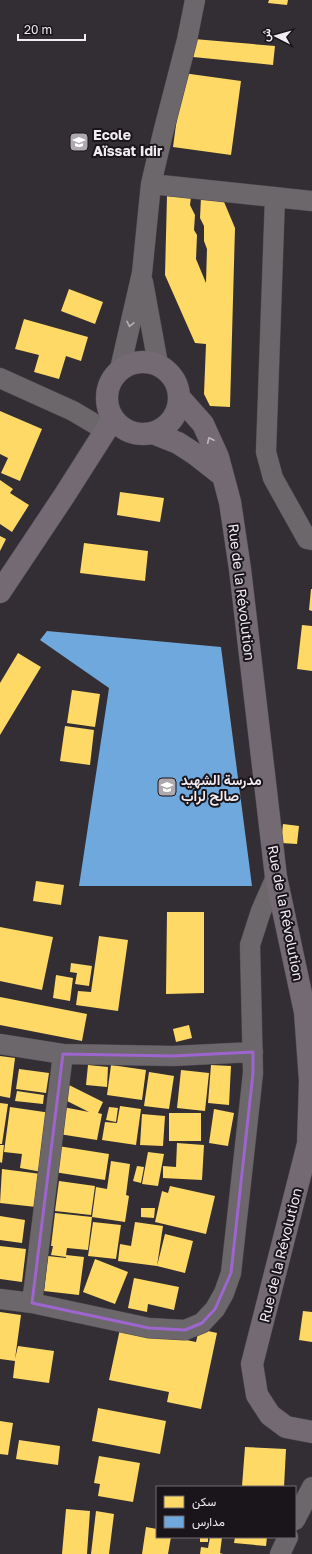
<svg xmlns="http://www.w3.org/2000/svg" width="312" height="1554" viewBox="0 0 312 1554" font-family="'Golos Text',Vazirmatn,sans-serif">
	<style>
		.homes { fill: #ffd966 }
		.schools { fill: #6fa8dc }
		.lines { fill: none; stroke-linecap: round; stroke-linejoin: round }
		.minor-casing { stroke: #4e494e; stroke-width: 21 }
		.primary-casing { stroke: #4e494e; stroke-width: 23 }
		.minor { stroke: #6b676b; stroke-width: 20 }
		.primary { stroke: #736a74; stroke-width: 22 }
		.oneway { stroke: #b5b0b5 }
		.oneway2 { stroke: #bfb7c0 }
		.marked { fill: none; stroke: #9e65ce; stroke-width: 3; stroke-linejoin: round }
		.labels { text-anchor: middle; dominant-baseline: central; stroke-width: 4; stroke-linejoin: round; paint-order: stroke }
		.poi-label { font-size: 14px; font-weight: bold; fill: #f1ebf2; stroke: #1a151a; text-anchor: start }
		.street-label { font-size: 14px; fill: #f1ebf2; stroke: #1a151a }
	</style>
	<rect width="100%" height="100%" fill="#332e33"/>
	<path class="homes" d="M269 0H288L287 5 268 3Z
		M194 39 275 46 273 65 193 57Z
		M183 73 241 81 231 155 173 147Z
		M167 196 191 197 190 205 195 215 194 230 197 235 196 259 206 283 207 249 204 241V226L200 218 201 197H222L235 228 230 407 210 406 204 394 206 344 195 343 165 275Z
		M69 289 103 302 95 324 61 311Z
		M24 319 88 337 81 361 66 356 59 379 34 372 39 355 15 349Z
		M0 411 42 429 20 481 1 473 8 458 0 454Z
		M0 480 13 489 10 493 29 505 12 532 0 524Z
		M120 492 164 498 160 522 117 515Z
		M0 536 6 539 0 551Z
		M84 543 148 551 145 581 80 573Z
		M311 589H312V611L309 610Z
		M302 625 312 626V671L297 669Z
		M18 653 41 667 0 735V683Z
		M72 690 100 694 95 727 67 723Z
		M65 726 94 730 90 765 60 761Z
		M283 824 299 826 297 844 281 843Z
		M36 881 64 885 61 905 33 901Z
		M167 912H204V993L166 994Z
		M0 927 53 937 42 990 0 981Z
		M99 936 128 940 118 1011 76 1005 78 991 91 992Z
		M71 963 92 966 89 986 75 984 77 973 70 972Z
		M56 975 73 978 70 1001 53 998Z
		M0 997 87 1014 82 1041 0 1025Z
		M189 1025 192 1038 176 1042 173 1029Z
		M0 1056 15 1058 10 1098 0 1096Z
		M88 1065 108 1067 107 1087 86 1085Z
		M111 1065 146 1070 142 1100 107 1095Z
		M211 1065 231 1066 229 1105 208 1103Z
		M19 1069 49 1073 46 1093 16 1089Z
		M181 1070 209 1073 205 1111 177 1108Z
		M149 1072 174 1076 169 1109 144 1106Z
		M69 1085 103 1102 98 1113 102 1114 97 1140 59 1134 63 1107 89 1112 63 1099Z
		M17 1091 44 1095 43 1104 15 1101Z
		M0 1103 8 1104 2 1144H0Z
		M120 1106 141 1109 136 1145 102 1140 105 1122 117 1123Z
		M10 1107 51 1113 42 1172 20 1168 22 1154 4 1152Z
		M109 1107 118 1108 116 1122 106 1120Z
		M214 1109 234 1113 228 1146 209 1143Z
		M169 1113H201V1141H169Z
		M142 1114 165 1116 163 1146 140 1145Z
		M177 1143 204 1145 202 1180 163 1178V1166L176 1167Z
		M0 1145H4L2 1163 0 1162Z
		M58 1146 109 1154 105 1180 54 1172Z
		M148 1152 164 1154 158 1186 142 1184Z
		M111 1161 130 1164 126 1195 129 1196 125 1222 92 1217 96 1187 107 1189Z
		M137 1166 144 1167 141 1183 133 1181Z
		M2 1169 41 1174 36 1207 0 1203Z
		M59 1181 95 1186 91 1215 55 1211Z
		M170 1186 215 1196 206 1234 155 1222 162 1191 168 1193Z
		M141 1208H155L154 1218 141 1217Z
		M55 1213 92 1217 88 1250 67 1248 66 1255 84 1257 79 1295 44 1291 48 1256 66 1258V1257L51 1255 53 1246H51Z
		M0 1216 25 1220 22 1243 0 1240Z
		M93 1222 121 1225 116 1259 88 1256Z
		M135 1222 163 1226 157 1266 165 1234 193 1241 185 1273 157 1266 118 1261 120 1244 131 1246Z
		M0 1246 26 1249 22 1282 0 1279Z
		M95 1259 128 1272 115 1304 83 1292Z
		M134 1278 179 1287 174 1310 148 1304 147 1312 128 1308Z
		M303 1311 312 1312V1342L299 1340Z
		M0 1312 21 1315 15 1359 18 1346 54 1351 49 1383 13 1378 15 1361 0 1359Z
		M120 1329 152 1333 196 1342 199 1329 217 1333 201 1409 167 1402 169 1392 109 1380Z
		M98 1408 166 1421 160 1454 92 1441Z
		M0 1421 13 1423 8 1455 0 1454Z
		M19 1440 60 1446 58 1465 16 1459Z
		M245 1447 286 1449 284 1487 242 1486Z
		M99 1456 140 1463 133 1502 98 1496 100 1484 94 1483Z
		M66 1509 90 1511 87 1554H62Z
		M96 1511 114 1514 109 1554H91Z
		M146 1527 157 1529V1537H171L168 1554H142Z
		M200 1537H208V1542H200Z
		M210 1537H222L220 1553 223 1554H200L201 1547 208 1548Z
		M235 1537H267L266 1546 234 1543Z"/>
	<path class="schools" d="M47 631 221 647 252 886H79L109 688 40 640Z"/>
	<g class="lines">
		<defs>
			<path id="minor" d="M151 184 312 201
				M275 197 266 452 273 478 307 539 312 540
				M143 282 158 364
				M120 369 142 273 151 184 163 133 187 40 195 0
				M0 378 73 411 105 430
				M0 1044 63 1054 173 1056 253 1052
				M0 1299 32 1303 149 1328 185 1330 202 1323 215 1309 224 1293 231 1273 253 1073 250 945 261 911 276 877
				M32 1303 63 1054
				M295 1520 312 1487
				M280 1554 288 1537"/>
			<path id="primary" d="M107 398a36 36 0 1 1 72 0a36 36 0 1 1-72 0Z
				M179 397 203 424 218 457 230 502 240 569 276 877 305 1012 310 1081 308 1144 252 1364 257 1395 270 1415 286 1427 312 1432
				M153 433 178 443 195 454 223 476
				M0 592 64 496 113 419"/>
		</defs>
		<use href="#minor" class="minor-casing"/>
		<use href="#primary" class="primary-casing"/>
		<use href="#minor" class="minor"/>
		<use href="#primary" class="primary"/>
	</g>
	<defs><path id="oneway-chevron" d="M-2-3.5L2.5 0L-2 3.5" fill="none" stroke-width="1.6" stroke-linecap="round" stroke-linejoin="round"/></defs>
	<use class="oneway" href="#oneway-chevron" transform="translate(130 324) rotate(102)"/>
	<use class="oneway2" href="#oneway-chevron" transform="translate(210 440) rotate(-115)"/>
	<path class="marked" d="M253 1052V1073L231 1273 215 1309 202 1323 185 1330 149 1328 32 1303 63 1054 173 1056Z"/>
	<defs>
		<symbol id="school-square" viewBox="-11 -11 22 22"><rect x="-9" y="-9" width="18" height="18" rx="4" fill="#aea9af" stroke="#1a151a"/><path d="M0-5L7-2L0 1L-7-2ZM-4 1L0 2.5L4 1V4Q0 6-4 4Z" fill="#fff"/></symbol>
	</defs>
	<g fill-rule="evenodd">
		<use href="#school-square" x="68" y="131" width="22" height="22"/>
		<use href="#school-square" x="156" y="776" width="22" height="22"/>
	</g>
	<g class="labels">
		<g class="poi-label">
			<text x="93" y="134">Ecole<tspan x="93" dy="16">Aïssat Idir</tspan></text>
			<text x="181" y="779">مدرسة الشهيد<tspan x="181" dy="16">صالح لراب</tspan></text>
		</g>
		<g class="street-label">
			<text transform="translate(242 592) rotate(83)">Rue de la Révolution</text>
			<text transform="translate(286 913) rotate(79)">Rue de la Révolution</text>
			<text transform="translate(280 1255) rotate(-76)">Rue de la Révolution</text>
		</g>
	</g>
	<rect x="156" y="1486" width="140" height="52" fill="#1a151a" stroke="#706b70"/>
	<rect x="164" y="1496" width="20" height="12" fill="#ffd966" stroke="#706b70"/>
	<text x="192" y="1506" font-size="12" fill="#f1ebf2">سكن</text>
	<rect x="164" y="1516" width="20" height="12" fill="#6fa8dc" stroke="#706b70"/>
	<text x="192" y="1526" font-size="12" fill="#f1ebf2">مدارس</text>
	<g transform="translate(276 36) rotate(276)" stroke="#1a151a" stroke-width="3" paint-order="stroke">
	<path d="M0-3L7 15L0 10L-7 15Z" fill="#f1ebf2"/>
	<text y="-6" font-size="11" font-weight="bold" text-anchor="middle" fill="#f1ebf2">ش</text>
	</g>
	<path d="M18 34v6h67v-6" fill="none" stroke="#f1ebf2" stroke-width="2"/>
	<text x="24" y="34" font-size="12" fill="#f1ebf2" stroke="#1a151a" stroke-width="3" paint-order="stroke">20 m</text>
</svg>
